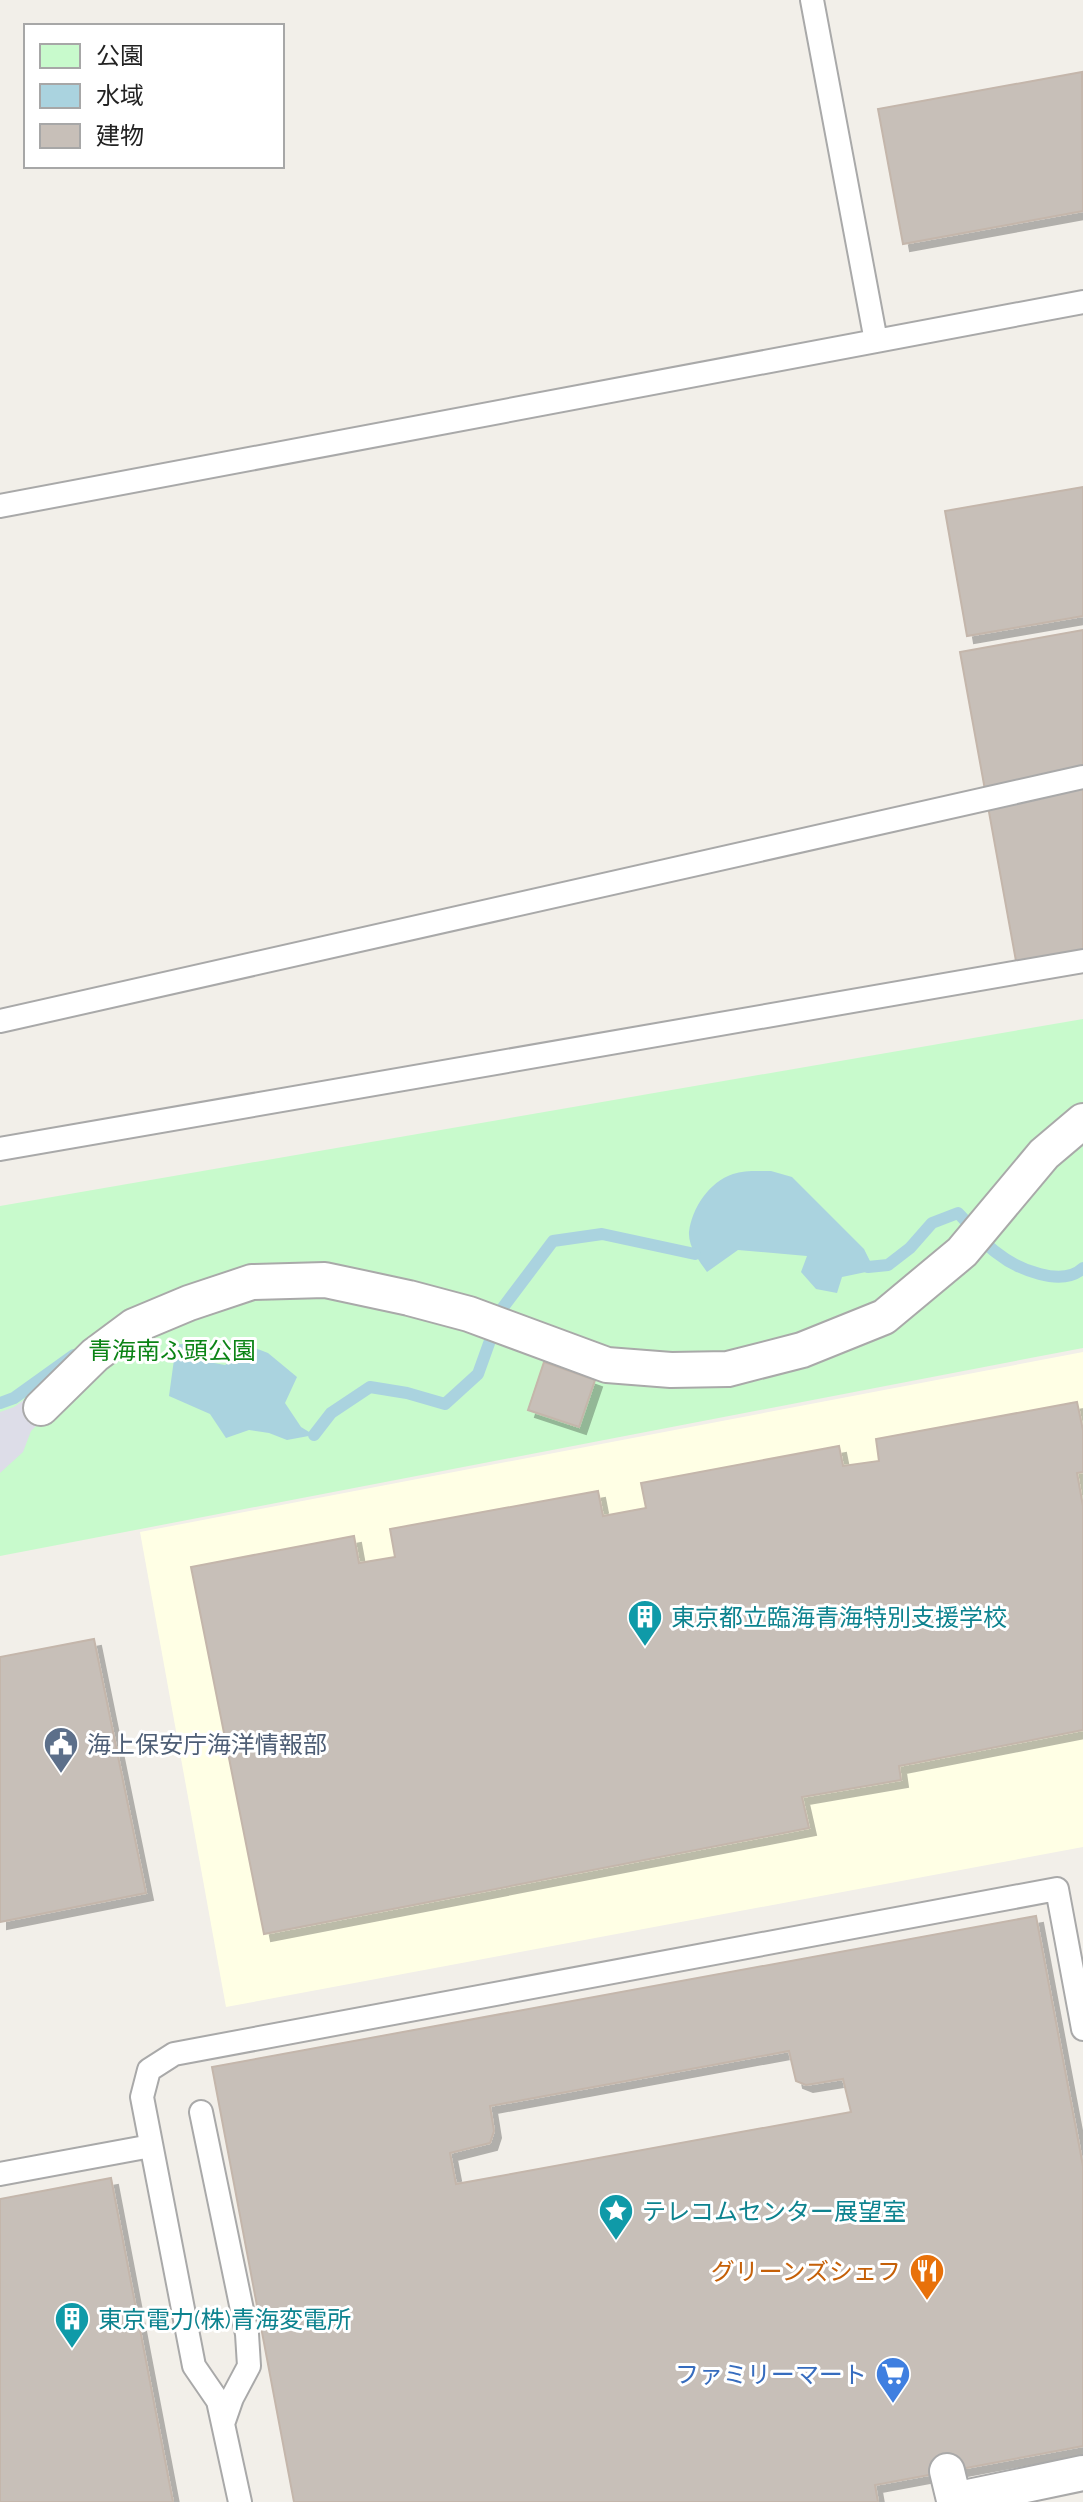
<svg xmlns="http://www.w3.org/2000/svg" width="1083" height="2502" viewBox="0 0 1083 2502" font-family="Raleway,'Noto Sans JP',sans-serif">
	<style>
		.education { fill: #ffffe5 }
		.park { fill: #c8facc }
		.plaza { fill: #dddde8 }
		.water { fill: #aad3df }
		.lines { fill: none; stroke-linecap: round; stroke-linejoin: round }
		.stream { stroke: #aad3df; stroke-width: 12 }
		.building { fill: #c7bfb8; stroke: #c4b6ab; stroke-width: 2; fill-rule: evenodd; filter: url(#shadow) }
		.service-casing { stroke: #a9a9a9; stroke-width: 26 }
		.pedestrian-casing { stroke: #a9a9a9; stroke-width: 38 }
		.service { stroke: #fff; stroke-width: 22 }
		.pedestrian { stroke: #fff; stroke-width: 34 }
		.labels { text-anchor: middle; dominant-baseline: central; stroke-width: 6; stroke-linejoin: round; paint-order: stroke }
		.park-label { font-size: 24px; fill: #0c8416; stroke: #fff }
		.culture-label { font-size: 24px; fill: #0d838f; stroke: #fff; text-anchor: start }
		.service-label { font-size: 24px; fill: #4e5e75; stroke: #fff; text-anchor: start }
		.food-label { font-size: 24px; fill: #c56008; stroke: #fff; text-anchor: end }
		.shop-label { font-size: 24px; fill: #366cbe; stroke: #fff; text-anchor: end }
	</style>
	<defs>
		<filter id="shadow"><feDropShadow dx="7" dy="7" stdDeviation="0" flood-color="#0004"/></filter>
	</defs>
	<rect width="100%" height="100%" fill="#f2efe9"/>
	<path class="education" d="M1083 1352V1847L226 2007 140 1532Z"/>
	<path class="park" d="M1083 1019V1348L0 1556V1206Z"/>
	<path class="plaza" d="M28 1397 46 1416 31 1431 23 1452 0 1473V1412L14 1407Z"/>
	<path class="water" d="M771 1171 792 1177 864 1249 871 1263 866 1272 842 1277 837 1293 816 1289 801 1272 807 1256 738 1250 707 1272C699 1261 688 1246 689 1232 692 1208 709 1182 733 1174 744 1170 759 1171 771 1171Z
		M188 1343 203 1361 225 1365 255 1348 268 1353 297 1377 285 1403 301 1427 314 1435 287 1440 269 1433 249 1430 226 1438 210 1414 169 1396 176 1345Z"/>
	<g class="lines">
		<path class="stream" d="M868 1267 888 1265 910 1248 932 1223 958 1213C971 1226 983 1243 997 1253 1017 1269 1062 1288 1083 1268
			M0 1403 14 1398 74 1355
			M314 1435 331 1413 370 1387 407 1393 445 1404 478 1374 501 1310 553 1241 602 1234 695 1254"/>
	</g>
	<path class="building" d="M1082 72 1083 211 903 244 878 109Z
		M1083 487V616L967 636 945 511Z
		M1083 630V961L1018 972 960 652Z
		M544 1362 595 1380 579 1427 528 1410Z
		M1077 1402 1083 1430V1472L1077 1473 1083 1506V1730L899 1766 901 1780 802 1797 809 1828 264 1934 191 1567 354 1536 359 1563 395 1557 390 1529 598 1491 603 1516 646 1508 641 1483 839 1446 843 1466 879 1461 876 1439Z
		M94 1639 146 1893 0 1922V1657Z
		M1036 1916 1083 2166V2446L875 2485 878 2502H294L212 2067ZM789 2051 796 2081 806 2085 843 2079 851 2112 456 2184 450 2153 490 2143 494 2131 490 2106Z
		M111 2178 173 2502H0V2199Z"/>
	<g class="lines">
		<defs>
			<path id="service" d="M812 0 876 341
				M0 506 1083 302
				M0 1021 1083 777
				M0 1149 1083 961
				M201 2112 247 2334 249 2366 232 2398 224 2421
				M0 2174 151 2146
				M240 2502 218 2401 194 2366 142 2097 149 2070 174 2054 1057 1889 1083 2029"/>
			<path id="pedestrian" d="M41 1408 95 1355 134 1326 189 1303 252 1282 325 1280 409 1298 469 1314 607 1365 671 1370 728 1369 802 1350 884 1317 962 1252 1044 1154 1083 1121
				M947 2471 954 2500 1083 2473"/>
		</defs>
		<use href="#service" class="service-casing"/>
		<use href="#pedestrian" class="pedestrian-casing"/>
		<use href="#service" class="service"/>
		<use href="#pedestrian" class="pedestrian"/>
	</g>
	<defs>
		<symbol id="building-pin" viewBox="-11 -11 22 30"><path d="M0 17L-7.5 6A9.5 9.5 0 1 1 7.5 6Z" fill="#0f9aa8" stroke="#fff"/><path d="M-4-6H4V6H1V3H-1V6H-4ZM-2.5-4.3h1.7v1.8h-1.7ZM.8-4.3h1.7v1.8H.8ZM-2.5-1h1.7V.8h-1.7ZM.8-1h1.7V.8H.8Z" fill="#fff"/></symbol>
		<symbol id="civic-pin" viewBox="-11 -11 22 30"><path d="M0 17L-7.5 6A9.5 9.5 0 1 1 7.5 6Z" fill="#5c6f8a" stroke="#fff"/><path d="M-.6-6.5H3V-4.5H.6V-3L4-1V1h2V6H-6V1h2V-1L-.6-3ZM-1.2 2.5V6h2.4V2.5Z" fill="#fff"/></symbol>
		<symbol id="sight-pin" viewBox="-11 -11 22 30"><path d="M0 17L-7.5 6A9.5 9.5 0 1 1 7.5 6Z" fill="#0f9aa8" stroke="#fff"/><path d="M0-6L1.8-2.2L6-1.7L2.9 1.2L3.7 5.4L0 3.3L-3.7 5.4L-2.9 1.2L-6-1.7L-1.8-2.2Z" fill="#fff"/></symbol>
		<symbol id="restaurant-pin" viewBox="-11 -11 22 30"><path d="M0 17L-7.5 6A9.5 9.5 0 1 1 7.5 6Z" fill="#e8710a" stroke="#fff"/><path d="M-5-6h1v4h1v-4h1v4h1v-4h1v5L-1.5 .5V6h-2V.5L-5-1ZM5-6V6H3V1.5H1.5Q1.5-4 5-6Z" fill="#fff"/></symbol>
		<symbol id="supermarket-pin" viewBox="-11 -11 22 30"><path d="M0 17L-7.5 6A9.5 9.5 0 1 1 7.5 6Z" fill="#3f7fe0" stroke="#fff"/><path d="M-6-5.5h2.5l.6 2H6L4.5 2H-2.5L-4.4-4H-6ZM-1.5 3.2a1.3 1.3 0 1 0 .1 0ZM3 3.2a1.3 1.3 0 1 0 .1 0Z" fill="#fff"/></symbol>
	</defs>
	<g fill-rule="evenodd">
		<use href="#building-pin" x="625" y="1597" width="40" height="54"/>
		<use href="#civic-pin" x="41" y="1724" width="40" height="54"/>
		<use href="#sight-pin" x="596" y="2191" width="40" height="54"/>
		<use href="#restaurant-pin" x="907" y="2251" width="40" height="54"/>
		<use href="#building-pin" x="52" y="2299" width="40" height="54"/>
		<use href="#supermarket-pin" x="873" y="2354" width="40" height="54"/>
	</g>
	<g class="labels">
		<g class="park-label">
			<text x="172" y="1350">青海南ふ頭公園</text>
		</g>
		<g class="culture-label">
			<text x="671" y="1617">東京都立臨海青海特別支援学校</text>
			<text x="642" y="2211">テレコムセンター展望室</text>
			<text x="98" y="2319">東京電力(株)青海変電所</text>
		</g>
		<g class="service-label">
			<text x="87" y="1744">海上保安庁海洋情報部</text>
		</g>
		<g class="food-label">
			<text x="901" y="2271">グリーンズシェフ</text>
		</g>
		<g class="shop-label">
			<text x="867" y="2374">ファミリーマート</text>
		</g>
	</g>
	<rect x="24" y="24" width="260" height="144" fill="#ffffff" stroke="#a7a7a7" stroke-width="2"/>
	<rect x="40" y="44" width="40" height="24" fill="#c8facc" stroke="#a7a7a7" stroke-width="2"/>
	<text x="96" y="64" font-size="24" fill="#222222">公園</text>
	<rect x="40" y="84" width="40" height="24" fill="#aad3df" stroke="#a7a7a7" stroke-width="2"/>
	<text x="96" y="104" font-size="24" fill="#222222">水域</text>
	<rect x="40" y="124" width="40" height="24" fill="#c7bfb8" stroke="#a7a7a7" stroke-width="2"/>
	<text x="96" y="144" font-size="24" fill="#222222">建物</text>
</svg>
